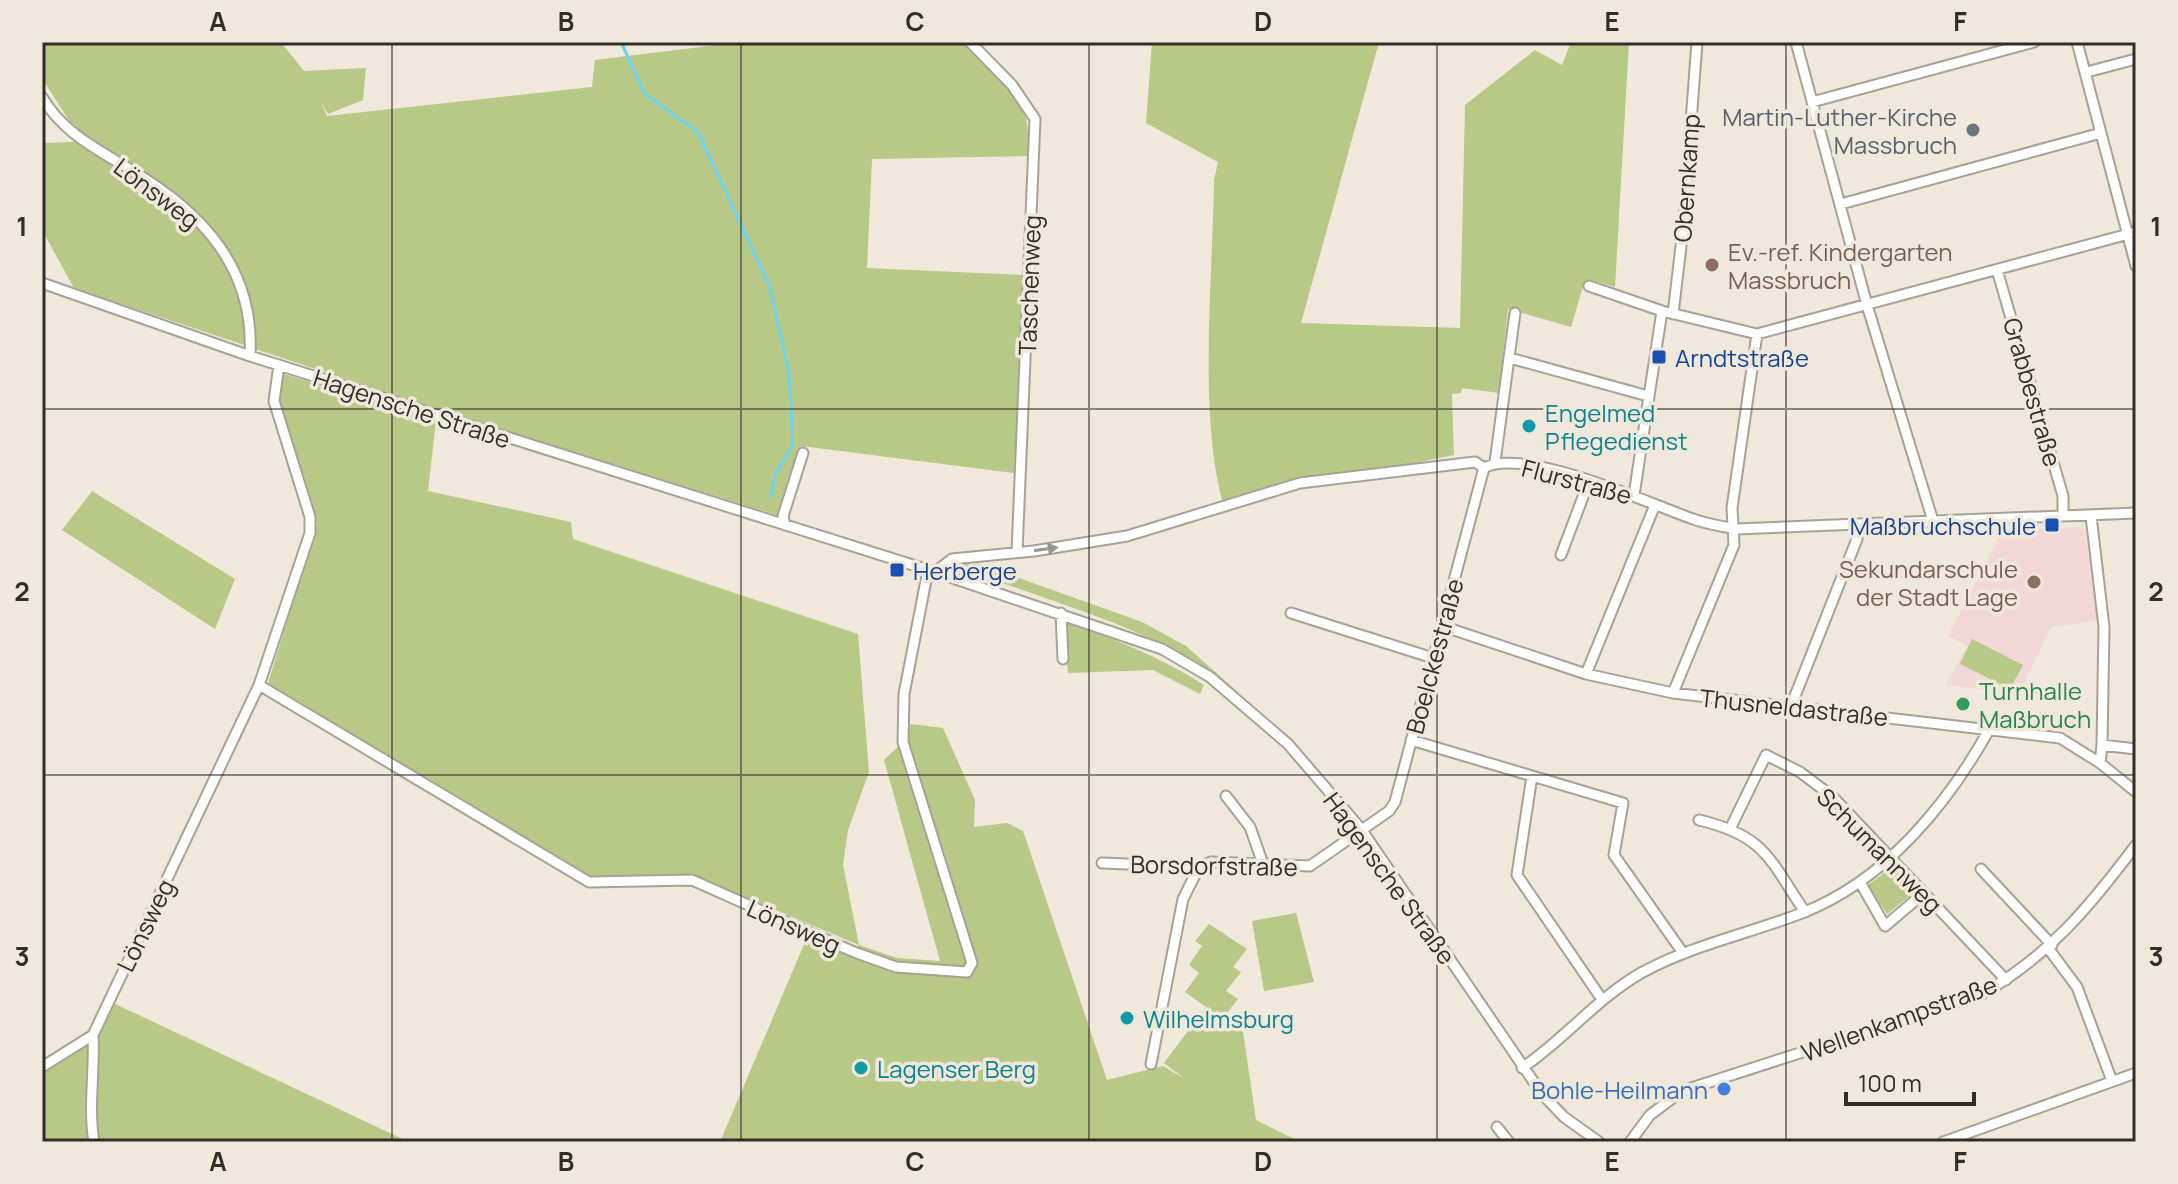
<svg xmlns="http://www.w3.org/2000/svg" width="2178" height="1184" viewBox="0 0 2178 1184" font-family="Manrope,sans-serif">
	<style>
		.education { fill: #f2d7d6 }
		.green { fill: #b8c886 }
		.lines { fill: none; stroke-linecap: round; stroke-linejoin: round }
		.stream { stroke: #6ed4ed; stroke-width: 3 }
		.minor-casing { stroke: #a8a296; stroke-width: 13 }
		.minor { stroke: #fff; stroke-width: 9 }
		.oneway { fill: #989694 }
		.grid { fill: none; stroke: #312e29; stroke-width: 2; stroke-opacity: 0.55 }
		.worship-dot { fill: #6b7280; stroke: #efe8db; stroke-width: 3 }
		.education-dot { fill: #8d6e63; stroke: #efe8db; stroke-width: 3 }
		.transit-dot { fill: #1a4fb4; stroke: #efe8db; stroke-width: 3 }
		.culture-dot { fill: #0f9aa8; stroke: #efe8db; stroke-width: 3 }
		.leisure-dot { fill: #2e9e5b; stroke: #efe8db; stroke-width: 3 }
		.shop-dot { fill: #3f7fe0; stroke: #efe8db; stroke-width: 3 }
		.labels { text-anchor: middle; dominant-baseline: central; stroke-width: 7; stroke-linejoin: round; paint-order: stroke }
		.worship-label { font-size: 24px; fill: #5b616d; stroke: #efe8db; text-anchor: end }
		.street-label { font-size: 24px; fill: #312e29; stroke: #efe8db }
		.education-label { font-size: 24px; fill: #785e54; stroke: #efe8db; text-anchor: start }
		.transit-label { font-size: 24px; fill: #164399; stroke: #efe8db; text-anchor: start }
		.culture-label { font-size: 24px; fill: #0d838f; stroke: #efe8db; text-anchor: start }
		.leisure-label { font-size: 24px; fill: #27864d; stroke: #efe8db; text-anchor: start }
		.shop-label { font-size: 24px; fill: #366cbe; stroke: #efe8db; text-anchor: end }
		.neatline { fill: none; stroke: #312e29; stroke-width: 3 }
		.grid-label { font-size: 26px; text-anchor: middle; font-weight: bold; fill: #312e29 }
	</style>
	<rect width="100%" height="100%" fill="#efe8db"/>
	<path class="education" d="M2080 527 2085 530 2097 621 2051 627 2022 687 2009 704 2005 699 1985 698V690L1946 685 1967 646 1948 636 1997 542V531Z"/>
	<path class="green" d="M42 42H281L304 71 366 68 363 100 328 114 321 102 327 116 592 87 595 60 741 42H962L1024 105 1032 156 872 159 867 268 1026 275 1014 473 801 446 783 517 393 395 74 288 42 230V143L95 141 73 127 42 78Z
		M1152 42H1379L1301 323 1460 328 1465 105 1535 50 1562 65 1571 42H1629L1615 287 1592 280 1584 283 1571 327 1508 309 1499 393 1462 388 1461 393 1452 394 1454 455 1404 465 1301 478 1223 503C1198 414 1213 274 1214 180L1218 162 1146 123Z
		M284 374 436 421 428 491 571 522 573 539 858 634 869 772 848 830 843 865 859 945 897 958 940 961 884 760 902 743 911 724 943 728 975 800 974 827 1007 823 1023 831 1107 1080 1163 1066 1185 1079 1164 1063 1206 1007 1185 992 1199 973 1189 965 1202 946 1195 941 1209 924 1247 949 1233 967 1241 972 1226 991 1238 999 1223 1018 1243 1032 1256 1120 1300 1142H720L808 935 853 953 859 945 691 874 590 877 268 683 317 524 278 402Z
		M92 491 235 579 215 629 62 530Z
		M971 561 1142 622 1186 646 1240 694C1218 678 1197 662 1173 650 1104 613 1026 595 955 564Z
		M1062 621C1112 638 1159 656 1204 685L1200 694 1153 670 1068 673Z
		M1972 639 2023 665 2010 689 1960 664Z
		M1891 868 1898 869 1916 891 1887 914 1868 885Z
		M1296 913 1314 982 1264 991 1252 921Z
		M111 1002 409 1142H97L94 1125 99 1063 96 1036Z
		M89 1044 91 1142H42V1071Z"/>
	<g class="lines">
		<path class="stream" d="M621 42 645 94 698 132 770 287 789 374 793 444 775 475 771 497"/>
		<defs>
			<path id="minor" d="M970 42 1012 85 1035 119 1017 552
				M1796 42 1867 305 1933 521
				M2077 42 2136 266
				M2087 72 2136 59
				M42 97C63 133 97 149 131 170 202 212 255 268 250 356
				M1812 102 2034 42
				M1841 204 2101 133
				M1997 270 2063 496V515
				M42 283 250 356 935 572 1162 649 1210 677 1288 744 1361 829 1542 1094 1564 1117 1599 1142
				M1589 286 1662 311 1757 334 2136 232
				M1673 314 1683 229 1697 42
				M1510 358 1648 396
				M1495 462 1515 313
				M1484 468C1524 446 1650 504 1693 519 1706 524 1721 526 1736 529L2136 513
				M1634 495 1662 311
				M2091 516 2104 627 2102 745
				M785 525 783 516 803 453
				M1561 555 1589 481
				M935 572 952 559 1034 551 1127 536 1300 483 1475 462 1484 468
				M1061 613 1063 659
				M1291 613 1433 658
				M1442 626 1586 674 1673 693 2060 738 2100 763 2136 792
				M1586 674 1655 505
				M259 685 589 882 692 880 854 952 896 967 967 972 972 963 903 742 904 694 928 570
				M1673 693 1734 545 1732 508 1757 334
				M1791 706 1857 539 1859 524
				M1411 740 1623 803 1614 855 1683 953
				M2100 763 2102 745 2136 749
				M1532 776 1517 875 1601 998
				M1226 796 1250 827 1263 864
				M1699 820C1766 836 1769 859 1805 912
				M1731 827 1766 755 1800 772 1833 797 2006 980
				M1102 863 1199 867 1211 862 1310 866 1389 811 1395 802 1484 468
				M1981 869 2052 945
				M1860 882 1885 926 1924 893
				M2048 948 2077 987 2112 1081
				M1151 1064 1183 899 1199 867
				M42 1067 93 1035
				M1522 1068C1565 1039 1596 999 1641 973 1692 945 1748 934 1802 913 1885 881 1948 804 1990 728
				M1497 1127 1509 1142
				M94 1142C88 1107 95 1071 93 1035L259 685 310 533V517L274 401 279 365
				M1630 1142 1650 1115 1682 1091 1982 994C2050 955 2090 906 2136 845
				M1943 1142 2136 1073"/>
		</defs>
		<use href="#minor" class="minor-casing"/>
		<use href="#minor" class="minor"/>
	</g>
	<defs><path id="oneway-solid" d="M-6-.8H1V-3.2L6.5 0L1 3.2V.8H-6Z" transform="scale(2)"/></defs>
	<use class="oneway" href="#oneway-solid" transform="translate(1046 549) rotate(-8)"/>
	<path class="grid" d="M392 42V1142M741 42V1142M1089 42V1142M1437 42V1142M1786 42V1142M42 409H2136M42 775H2136"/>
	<circle class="worship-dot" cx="1973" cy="130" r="8"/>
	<g class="education-dot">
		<circle cx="1712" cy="265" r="8"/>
		<circle cx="2034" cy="582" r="8"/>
	</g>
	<g class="transit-dot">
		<rect x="1651" y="349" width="16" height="16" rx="4"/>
		<rect x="2044" y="517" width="16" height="16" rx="4"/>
		<rect x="889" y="562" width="16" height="16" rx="4"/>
	</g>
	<g class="culture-dot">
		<circle cx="1529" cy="426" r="8"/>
		<circle cx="1127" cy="1018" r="8"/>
		<circle cx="861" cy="1068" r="8"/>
	</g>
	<circle class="leisure-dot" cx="1963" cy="704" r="8"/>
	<circle class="shop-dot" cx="1724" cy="1089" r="8"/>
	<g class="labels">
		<g class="worship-label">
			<text x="1957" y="116">Martin-Luther-Kirche<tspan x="1957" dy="28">Massbruch</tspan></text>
		</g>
		<g class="street-label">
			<text transform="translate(1686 178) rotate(-86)">Obernkamp</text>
			<text transform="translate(157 193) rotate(37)">Lönsweg</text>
			<text transform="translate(1029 285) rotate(-88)">Taschenweg</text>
			<text transform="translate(2033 392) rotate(74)">Grabbestraße</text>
			<text transform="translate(412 408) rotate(18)">Hagensche Straße</text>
			<text transform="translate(1577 481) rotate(15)">Flurstraße</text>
			<text transform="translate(1434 656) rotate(-75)">Boelckestraße</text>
			<text transform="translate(1794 707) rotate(6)">Thusneldastraße</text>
			<text transform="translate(1880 850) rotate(45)">Schumannweg</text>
			<text transform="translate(1214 865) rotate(1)">Borsdorfstraße</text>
			<text transform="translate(1390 878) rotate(54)">Hagensche Straße</text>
			<text transform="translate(145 925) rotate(-64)">Lönsweg</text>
			<text transform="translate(794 926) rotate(24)">Lönsweg</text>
			<text transform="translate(1899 1018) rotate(-20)">Wellenkampstraße</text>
		</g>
		<g class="education-label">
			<text x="1728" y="251">Ev.-ref. Kindergarten<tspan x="1728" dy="28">Massbruch</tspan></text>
			<text x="2018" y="568" text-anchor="end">Sekundarschule<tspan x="2018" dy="28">der Stadt Lage</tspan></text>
		</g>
		<g class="transit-label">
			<text x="1675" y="357">Arndtstraße</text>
			<text x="2036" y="525" text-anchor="end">Maßbruchschule</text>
			<text x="913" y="570">Herberge</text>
		</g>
		<g class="culture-label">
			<text x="1545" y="412">Engelmed<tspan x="1545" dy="28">Pflegedienst</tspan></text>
			<text x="1143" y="1018">Wilhelmsburg</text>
			<text x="877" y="1068">Lagenser Berg</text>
		</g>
		<g class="leisure-label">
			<text x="1979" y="690">Turnhalle<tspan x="1979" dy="28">Maßbruch</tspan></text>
		</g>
		<g class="shop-label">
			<text x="1708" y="1089">Bohle-Heilmann</text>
		</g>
	</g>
	<rect width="2178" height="1184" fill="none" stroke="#efe8db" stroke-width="88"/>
	<path d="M1846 1092v12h128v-12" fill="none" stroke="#312e29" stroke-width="4"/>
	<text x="1858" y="1092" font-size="24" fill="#312e29" stroke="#efe8db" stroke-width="6" paint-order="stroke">100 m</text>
	<rect x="44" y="44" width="2090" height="1096" class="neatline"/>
	<g class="grid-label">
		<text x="218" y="31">A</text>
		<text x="566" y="31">B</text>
		<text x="915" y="31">C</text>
		<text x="1263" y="31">D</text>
		<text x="1612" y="31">E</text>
		<text x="1960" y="31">F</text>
		<text x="22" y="236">1</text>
		<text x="2156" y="236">1</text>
		<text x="22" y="601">2</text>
		<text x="2156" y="601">2</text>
		<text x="22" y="966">3</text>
		<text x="2156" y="966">3</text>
		<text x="218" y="1171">A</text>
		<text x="566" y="1171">B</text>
		<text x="915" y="1171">C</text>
		<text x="1263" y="1171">D</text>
		<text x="1612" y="1171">E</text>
		<text x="1960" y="1171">F</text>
	</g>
</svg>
